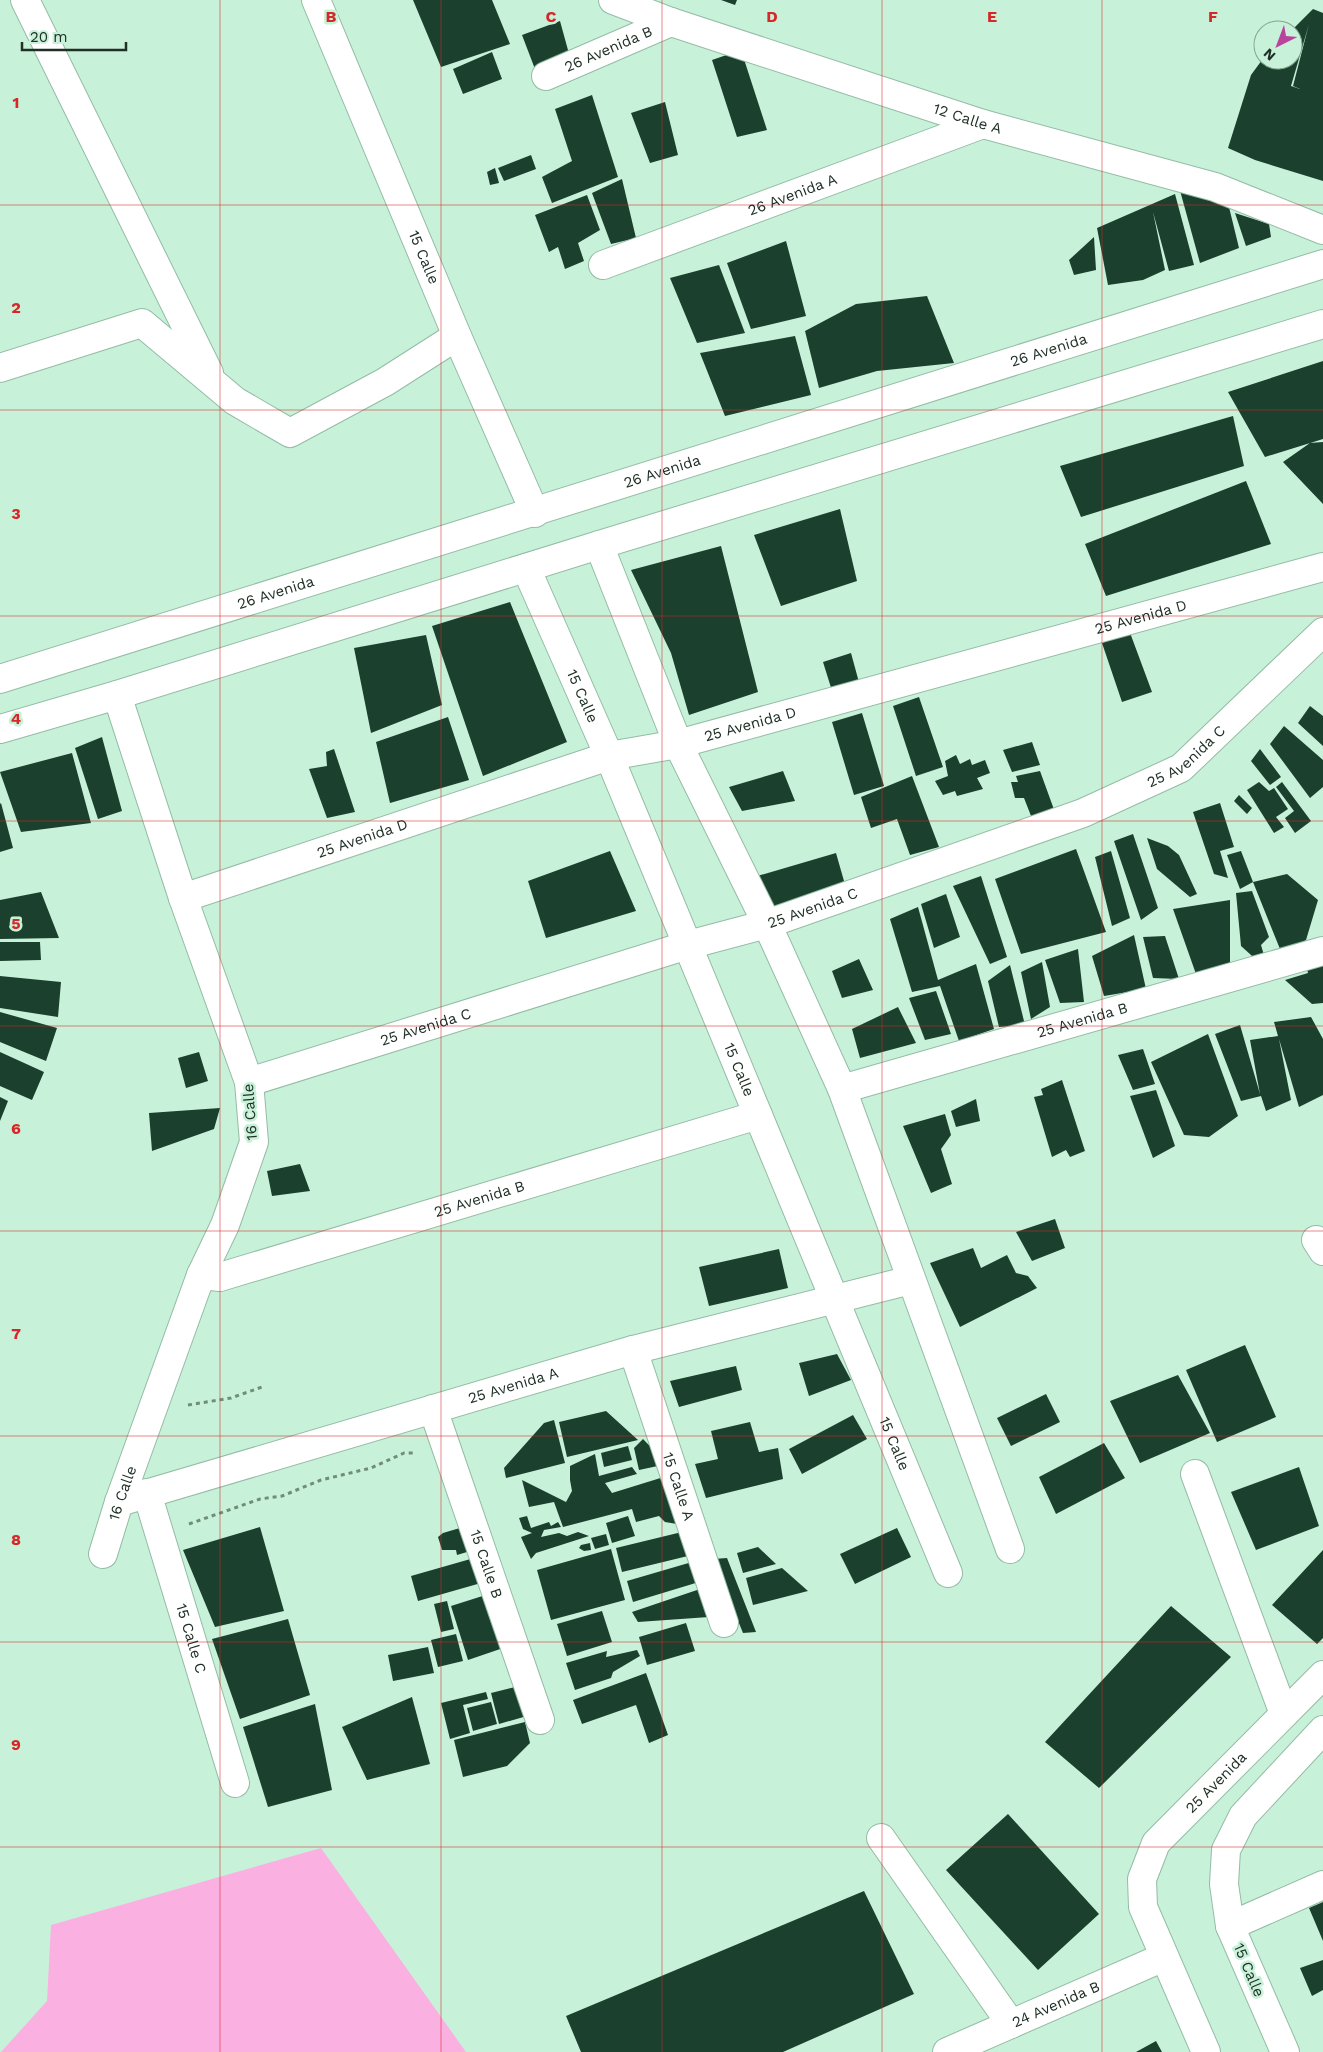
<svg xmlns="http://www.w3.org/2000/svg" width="1323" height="2052" viewBox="0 0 1323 2052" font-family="'Work Sans',sans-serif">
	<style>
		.green { fill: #fbb0e2 }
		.building { fill: #1b402d; fill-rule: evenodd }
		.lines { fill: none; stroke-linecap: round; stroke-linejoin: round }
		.minor-casing { stroke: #94bca5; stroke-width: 30 }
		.path { stroke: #708c7c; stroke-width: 3; stroke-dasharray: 4 4; stroke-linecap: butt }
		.minor { stroke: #fff; stroke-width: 28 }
		.grid { fill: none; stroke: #d62828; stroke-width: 1; stroke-opacity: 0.55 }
		.labels { text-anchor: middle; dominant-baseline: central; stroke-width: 5; stroke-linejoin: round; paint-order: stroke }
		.street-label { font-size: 15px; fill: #203027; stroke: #c8f1d9 }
		.grid-label { font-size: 16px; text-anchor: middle; font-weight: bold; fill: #d62828; stroke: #c8f1d9; stroke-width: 5; stroke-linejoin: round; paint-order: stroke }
	</style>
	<rect width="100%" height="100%" fill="#c8f1d9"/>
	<path class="green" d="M321 1848 466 2052H1L47 2001 51 1925Z"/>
	<path class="building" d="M413 0H492L510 44 441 67Z
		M721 0H737L735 5Z
		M1313 9 1323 13V181L1255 160 1228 148 1251 75 1262 60H1293V29ZM1309 24 1293 86 1300 89 1291 86Z
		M560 21 571 61 538 77 522 35Z
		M741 50 767 130 737 137 712 60Z
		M492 52 502 79 463 94 453 69Z
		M592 95 618 177 552 203 542 177 572 161 555 109Z
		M665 102 678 155 650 163 631 113Z
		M531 155 536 169 504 181 498 168Z
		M495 168 499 183 490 185 487 172Z
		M622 179 636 238 611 244 592 193Z
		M1179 187 1228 203 1239 248 1200 263Z
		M1175 194 1194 265 1169 271 1153 212 1165 270 1143 280 1108 285 1097 228Z
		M587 195 600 230 578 243 584 261 565 269 558 247 549 252 535 215Z
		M1235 213 1269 224 1271 237 1246 246Z
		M1094 237 1096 270 1074 275 1069 260Z
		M786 241 806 316 751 329 727 263Z
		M719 265 745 333 697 343 670 278Z
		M927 296 954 363 877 371 819 388 805 331 856 304Z
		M795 336 811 395 725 416 700 353Z
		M1323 361V439L1265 457 1228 392Z
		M1233 416 1244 466 1081 517 1060 466Z
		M1323 442V504L1283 462 1310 443Z
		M1246 481 1271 544 1106 596 1085 544Z
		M840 509 857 581 781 606 754 535Z
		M721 546 758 692 689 715 671 653 631 570Z
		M510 602 567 742 483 776 432 626Z
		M1129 630 1152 692 1122 702 1102 643Z
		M426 635 442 705 371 733 354 648Z
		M851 653 860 686 833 694 823 662Z
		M919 697 943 767 916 776 893 706Z
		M1310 706 1323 716V746L1298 723Z
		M862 713 884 786 854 795 832 722Z
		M448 717 469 780 390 803 376 742Z
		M1284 726 1323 760V787L1310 798 1270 744Z
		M102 737 122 811 98 819 75 748Z
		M1032 742 1040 765 1012 772 1003 750Z
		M334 749 355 812 327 818 309 769 327 766 326 752Z
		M1260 749 1281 777 1270 785 1251 761Z
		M72 753 91 823 21 832 0 772Z
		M956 755 960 764 970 759 972 765 985 760 990 773 977 778 983 789 957 796 955 791 943 795 935 781 948 776 945 761Z
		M783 771 795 801 742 811 729 787Z
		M1040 771 1056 815 1033 821 1024 798H1015L1011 782H1018L1016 776Z
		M912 776 939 847 910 855 897 819 871 828 861 797Z
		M1259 782 1269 791 1274 788 1288 809 1276 817 1284 827 1274 833 1247 790Z
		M1282 782 1311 821 1295 833 1285 818 1294 811 1276 787Z
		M1239 795 1252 808 1247 814 1234 801Z
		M1 803 13 848 0 852V804Z
		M1220 803 1234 847 1220 851 1228 878 1214 874 1193 812Z
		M1133 834 1158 908 1141 920 1114 841Z
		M1147 838 1168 846 1179 855 1197 894 1190 897 1157 869Z
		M1076 849 1106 932 1021 954 995 879Z
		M610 851 636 911 546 938 528 881Z
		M1111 851 1130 918 1112 926 1095 857Z
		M1241 851 1253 882 1287 874 1318 900 1306 940 1282 954 1253 882 1240 889 1227 855Z
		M836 853 846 888 768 909 754 877Z
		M981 876 1007 957 990 964 953 886Z
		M1252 891 1269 937 1261 945 1266 962 1261 964 1241 946 1236 893Z
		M41 892 59 938 0 939V900Z
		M946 894 960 937 934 948 921 904Z
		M1230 900V966L1196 974 1173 909Z
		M918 907 938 980 976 964 994 1029 959 1041 940 986 912 992 890 919Z
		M1134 935 1146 989 1104 996 1092 956Z
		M1165 936 1179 979 1153 978 1143 937Z
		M0 942H40L41 960 0 961Z
		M1078 949 1084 1002 1060 1003 1045 960Z
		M859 959 873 990 842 998 832 971Z
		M1323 959V1003L1312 1004 1285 980 1308 973 1306 965Z
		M1042 962 1050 1007 1031 1019 1021 972Z
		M1010 965 1025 1025 999 1027 988 981Z
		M0 976 61 982 58 1017 0 1008Z
		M936 991 951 1034 925 1040 909 998Z
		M898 1007 916 1043 860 1058 852 1029Z
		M0 1012 57 1028 46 1061 0 1042Z
		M1311 1017 1323 1039V1095L1299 1107 1279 1039 1291 1100 1266 1111 1261 1096 1241 1101 1215 1034 1240 1025 1260 1094 1250 1040 1278 1036 1274 1022Z
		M1208 1034 1238 1116 1209 1137 1184 1135 1151 1062Z
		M1143 1049 1155 1084 1133 1090 1118 1055Z
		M0 1052 44 1072 32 1100 0 1086Z
		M199 1052 208 1081 186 1088 178 1058Z
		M1062 1080 1085 1151 1070 1157 1066 1150 1052 1157 1034 1097 1043 1095 1041 1089Z
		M1156 1090 1175 1146 1153 1158 1130 1096Z
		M0 1097 8 1101 0 1121Z
		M976 1099 980 1121 956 1127 951 1111Z
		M220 1108 214 1129 152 1151 149 1113Z
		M945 1114 951 1135 941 1149 952 1184 931 1193 903 1126Z
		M300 1164 310 1191 272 1196 267 1171Z
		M1055 1219 1065 1248 1032 1261 1016 1232Z
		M973 1248 981 1268 1007 1255 1016 1273 1028 1276 1037 1288 960 1327 930 1263Z
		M779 1249 788 1288 709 1306 699 1267Z
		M1245 1345 1276 1417 1217 1442 1186 1370Z
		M837 1354 851 1380 809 1396 799 1363Z
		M736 1366 742 1390 679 1407 670 1381Z
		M1178 1375 1210 1433 1140 1463 1110 1401Z
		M1046 1394 1060 1422 1011 1446 997 1418Z
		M606 1411 638 1440 567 1457 559 1422Z
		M853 1415 867 1439 802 1474 789 1449Z
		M554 1420 565 1463 506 1478 504 1468 544 1423Z
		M750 1422 759 1452 778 1448 783 1479 706 1498 695 1464 718 1459 711 1431Z
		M643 1439 667 1464 639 1470 634 1448Z
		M1104 1443 1125 1478 1056 1514 1039 1477Z
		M628 1446 632 1460 604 1467 601 1453Z
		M595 1454 599 1476 632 1467 637 1474 605 1483 612 1493 667 1476 683 1525 665 1522 659 1516 636 1522 632 1509 563 1527 554 1502 529 1507 522 1480 566 1502 572 1491 570 1480V1466Z
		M1299 1467 1319 1526 1256 1550 1231 1492Z
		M527 1516 531 1528 549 1522 551 1526 558 1522 561 1527 544 1530 541 1537 559 1533 567 1536 578 1532 589 1536 536 1553 531 1559 521 1537 532 1533 523 1529 519 1518Z
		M628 1516 635 1536 612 1543 606 1523Z
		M470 1525 477 1549 457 1555 456 1550H442L438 1537 443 1533Z
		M260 1527 284 1611 215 1627 183 1550Z
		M897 1528 911 1557 855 1584 840 1554Z
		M686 1531 692 1555 622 1572 616 1548Z
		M606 1534 609 1545 595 1549 591 1538Z
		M590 1543 591 1550 584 1551 579 1548 581 1545Z
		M758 1547 776 1564 743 1573 737 1553Z
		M611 1549 625 1600 551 1620 537 1570Z
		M1323 1550V1638L1317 1644 1272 1605Z
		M481 1556 488 1581 418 1601 411 1576Z
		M727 1558 756 1632 743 1633 713 1559Z
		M692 1562 699 1582 633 1602 627 1581Z
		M782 1568 808 1591 753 1605 746 1578Z
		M700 1589 709 1617 638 1622 632 1612Z
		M492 1593 509 1646 468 1660 451 1606Z
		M447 1601 454 1629 441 1632 434 1604Z
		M1171 1606 1231 1657 1099 1788 1045 1742Z
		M602 1611 612 1642 567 1656 557 1624Z
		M288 1619 310 1695 240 1719 212 1639Z
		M686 1623 695 1651 647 1665 639 1637Z
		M456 1634 463 1661 438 1667 431 1640Z
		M428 1647 434 1673 393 1681 388 1655Z
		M637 1650 640 1656 613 1672 611 1678 575 1690 566 1663 607 1651 606 1657Z
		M646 1673 668 1735 649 1743 636 1705 582 1724 573 1700Z
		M519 1686 527 1716 499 1724 491 1693Z
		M486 1692 488 1699 463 1705 470 1733 450 1739 441 1703Z
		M412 1697 430 1764 367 1780 342 1727Z
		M491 1702 497 1724 473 1731 467 1708Z
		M315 1704 332 1790 268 1807 243 1727Z
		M525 1722 530 1743 507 1766 463 1777 454 1740Z
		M1008 1814 1099 1914 1038 1970 946 1870Z
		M864 1891 914 1994 783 2052H581L566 2016Z
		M1323 1902V1941L1309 1908Z
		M1323 1960V1990L1312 1996 1300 1968Z
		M1156 2041 1162 2052H1136Z"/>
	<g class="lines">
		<defs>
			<g id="minor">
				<path d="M25 0 209 373"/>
				<path id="s1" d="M316 0 457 336 535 513"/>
				<path id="s2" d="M613 0 671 22 983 124 1215 187 1323 230"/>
				<path id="s3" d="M546 76 671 22"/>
				<path id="s4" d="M603 265 983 124"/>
				<path d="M0 368 142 323 235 401 290 433 385 382 457 336"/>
				<path d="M599 545 678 744 767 924 842 1089 1010 1549"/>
				<path id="s5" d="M526 568 609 756 948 1573"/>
				<path id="s6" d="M0 679 1323 264"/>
				<path d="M0 729 117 695 599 545 1323 324"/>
				<path id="s7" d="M183 898 609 756 678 744 1323 567"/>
				<path id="s8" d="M249 1082 688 945 767 924 1083 813 1181 768 1323 632"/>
				<path id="s9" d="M842 1089 1323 951"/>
				<path d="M1316 1240 1323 1251"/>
				<path id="s10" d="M201 1275 220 1277 758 1115"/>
				<path id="s11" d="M633 1350 724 1623"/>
				<path id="s12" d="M433 1409 540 1720"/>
				<path d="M1195 1474 1284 1714"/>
				<path id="s13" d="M147 1493 235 1783"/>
				<path id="s14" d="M119 1502 633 1350 911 1280"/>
				<path id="s15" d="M103 1554 119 1502 201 1275 225 1225 254 1142 249 1082 183 898 117 695"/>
				<path d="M881 1838 1011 2024"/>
				<path d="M1230 1926 1323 1885"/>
				<path id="s16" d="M947 2052 1164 1957"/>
				<path id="s17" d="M1206 2052 1143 1907 1142 1879 1156 1843 1323 1675"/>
				<path d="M1285 2052 1230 1926 1224 1884 1226 1850 1243 1816 1323 1730"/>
			</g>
		</defs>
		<use href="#minor" class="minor-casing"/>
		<path class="path" d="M188 1405 231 1398 262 1387
			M189 1524 260 1499 282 1496 321 1480 371 1468 404 1453H415"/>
		<use href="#minor" class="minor"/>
	</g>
	<path class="grid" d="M220 0V2052M441 0V2052M662 0V2052M882 0V2052M1102 0V2052M0 205H1323M0 410H1323M0 616H1323M0 821H1323M0 1026H1323M0 1231H1323M0 1436H1323M0 1642H1323M0 1847H1323"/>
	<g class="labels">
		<g class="street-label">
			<text stroke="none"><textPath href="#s3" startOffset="68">26 Avenida B</textPath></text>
			<text stroke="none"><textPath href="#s2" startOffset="374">12 Calle A</textPath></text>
			<text stroke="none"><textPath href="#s4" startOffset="202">26 Avenida A</textPath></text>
			<text stroke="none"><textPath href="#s1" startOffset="279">15 Calle</textPath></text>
			<text stroke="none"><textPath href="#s6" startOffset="1099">26 Avenida</textPath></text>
			<text stroke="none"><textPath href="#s6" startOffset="694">26 Avenida</textPath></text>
			<text stroke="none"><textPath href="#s6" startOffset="289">26 Avenida</textPath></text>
			<text stroke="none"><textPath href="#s7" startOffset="999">25 Avenida D</textPath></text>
			<text stroke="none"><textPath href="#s5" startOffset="140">15 Calle</textPath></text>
			<text stroke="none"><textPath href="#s7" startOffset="594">25 Avenida D</textPath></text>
			<text stroke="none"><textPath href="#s8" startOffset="995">25 Avenida C</textPath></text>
			<text stroke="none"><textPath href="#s7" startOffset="189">25 Avenida D</textPath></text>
			<text stroke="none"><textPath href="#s8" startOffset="590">25 Avenida C</textPath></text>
			<text stroke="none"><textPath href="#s9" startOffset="250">25 Avenida B</textPath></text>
			<text stroke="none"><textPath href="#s8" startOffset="185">25 Avenida C</textPath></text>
			<text stroke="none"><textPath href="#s5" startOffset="545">15 Calle</textPath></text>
			<text transform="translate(250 1112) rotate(-94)">16 Calle</text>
			<text stroke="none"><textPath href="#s10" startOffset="290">25 Avenida B</textPath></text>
			<text stroke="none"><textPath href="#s14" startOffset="411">25 Avenida A</textPath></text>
			<text stroke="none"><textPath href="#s5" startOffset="950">15 Calle</textPath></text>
			<text stroke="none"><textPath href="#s11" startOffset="144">15 Calle A</textPath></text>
			<text stroke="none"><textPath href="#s15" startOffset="64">16 Calle</textPath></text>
			<text stroke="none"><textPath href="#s12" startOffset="164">15 Calle B</textPath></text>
			<text stroke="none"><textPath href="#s13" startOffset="152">15 Calle C</textPath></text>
			<text stroke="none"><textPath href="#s17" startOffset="310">25 Avenida</textPath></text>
			<text transform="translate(1249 1970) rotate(67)">15 Calle</text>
			<text stroke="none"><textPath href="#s16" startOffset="119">24 Avenida B</textPath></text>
		</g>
	</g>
	<g class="grid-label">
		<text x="331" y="22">B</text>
		<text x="551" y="22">C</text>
		<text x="772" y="22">D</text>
		<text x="992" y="22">E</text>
		<text x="1213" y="22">F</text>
		<text x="16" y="108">1</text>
		<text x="16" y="313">2</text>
		<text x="16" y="519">3</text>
		<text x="16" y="724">4</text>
		<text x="16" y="929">5</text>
		<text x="16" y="1134">6</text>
		<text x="16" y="1339">7</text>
		<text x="16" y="1545">8</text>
		<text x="16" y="1750">9</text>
	</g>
	<g transform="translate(1278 45) rotate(222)"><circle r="24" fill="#c8f1d9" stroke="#85a492"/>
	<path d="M0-4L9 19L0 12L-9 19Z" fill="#ba449b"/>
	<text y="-8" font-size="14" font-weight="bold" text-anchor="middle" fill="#203027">N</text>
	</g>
	<path d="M22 42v8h104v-8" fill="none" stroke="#203027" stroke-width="2.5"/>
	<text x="30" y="42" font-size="15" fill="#203027" stroke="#c8f1d9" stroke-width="4" paint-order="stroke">20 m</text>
</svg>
